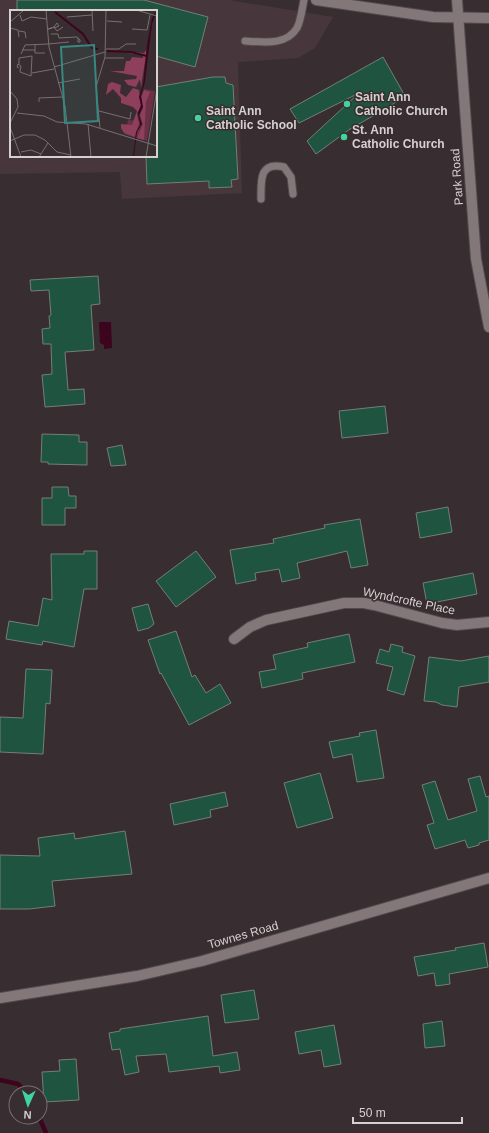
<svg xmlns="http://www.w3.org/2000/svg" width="489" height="1133" viewBox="0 0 489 1133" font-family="Arial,sans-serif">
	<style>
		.built { fill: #47373c; fill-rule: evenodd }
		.water { fill: #3d041e }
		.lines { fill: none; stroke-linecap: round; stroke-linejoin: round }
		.stream { stroke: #3d041e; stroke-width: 4.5 }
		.building { fill: #1f5440; stroke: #737e79 }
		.lane-casing { stroke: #524a4d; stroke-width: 9 }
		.street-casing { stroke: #524a4d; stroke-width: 12 }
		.secondary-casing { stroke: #524a4d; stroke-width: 12 }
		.lane { stroke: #83777a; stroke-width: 7 }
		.street { stroke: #83777a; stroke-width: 10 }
		.secondary { stroke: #83777a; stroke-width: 10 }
		.poi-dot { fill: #41d4a1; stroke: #382e31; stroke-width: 1.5 }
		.labels { text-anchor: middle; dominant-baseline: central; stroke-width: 3; stroke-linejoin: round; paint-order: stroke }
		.poi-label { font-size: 12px; font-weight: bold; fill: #d6d0d1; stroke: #382e31; text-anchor: start }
		.street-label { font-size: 12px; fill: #d6d0d1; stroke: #382e31 }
		.inset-river { fill: none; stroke: #3d041e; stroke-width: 2 }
		.inset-road { fill: none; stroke: #776f71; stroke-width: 1 }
		.view { fill: #378882; fill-opacity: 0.15; stroke: #378882; stroke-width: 2 }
		.inset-edge { fill: none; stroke: #d6d0d1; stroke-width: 2 }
	</style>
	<rect width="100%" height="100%" fill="#382e31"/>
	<path class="built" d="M0 0H229L333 17 315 48 298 58 238 62 242 193 122 199 120 172 0 174ZM11 11H156V156H11Z"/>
	<path class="water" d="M99 322H111L112 348 104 349V345L100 343Z"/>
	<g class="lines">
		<path class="stream" d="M0 1080 18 1084 27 1093
			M39 1117 46 1133"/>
	</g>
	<path class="building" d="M17 0H144L208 17 195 67 156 56V11H17Z
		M383 57 405 96 387 108 350 129 316 154 307 141 359 93 299 123 290 109Z
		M213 77H225L226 83 233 85 238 179 231 180 232 187 209 188V181L147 184 146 156H156V87Z
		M98 276 100 304 91 305 94 350 65 352 68 390 84 389 85 404 45 407 42 375 52 374 51 344H43L42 329 50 328 49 316 51 315 49 290 31 291 30 280Z
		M385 406 388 433 342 438 339 411Z
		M42 434 79 435V442H87V465L48 464V462H41Z
		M122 445 126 465 111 466 107 448Z
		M52 487H68L69 496H76V508H65V525H42V498H52Z
		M448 507 452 532 420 538 416 513Z
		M360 519 368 565 351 568 347 551 297 563 300 578 282 582 279 569 255 573 256 580 236 584 230 550 274 543 273 539 325 528 324 525Z
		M84 551H97V589H84L74 647 43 641 42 645 6 639 9 621 38 626 43 598 52 600 51 554H84Z
		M196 551 216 577 176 607 156 581Z
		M473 573 477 594 427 604 423 583Z
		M148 604 154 624 149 628 138 631 132 608Z
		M176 631 192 677 195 675 206 693 220 684 231 703 189 725 161 673 160 674 148 640Z
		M349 634 355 662 302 673 303 679 262 688 259 672 276 669 273 655 308 647 307 643Z
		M391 644 403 647 402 652 415 656 404 695 387 690 393 667 376 663 380 649 389 652Z
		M489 656V682L459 687 457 707 442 705 436 702 424 701 429 657 461 661Z
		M26 669 52 670 50 704 46 703 43 754 0 752V717L23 718Z
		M376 730 384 778 357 782 352 754 333 758 329 742 360 736 359 733Z
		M320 773 333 818 297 828 284 783Z
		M480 776 486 797 489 796V840L479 843V845L468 848 465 840 435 849 427 825 434 823 422 785 435 781 448 820 477 811 468 779Z
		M225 792 228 806 210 810 211 817 174 825 170 804Z
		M125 831 132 874 52 881 55 906 29 909H0V855L40 856 38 838 74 833 75 839Z
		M484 943 488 967 449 974 450 984 436 986 434 973 418 976 414 957 456 950 455 948Z
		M254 990 259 1019 225 1023 221 995Z
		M208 1016 213 1056 237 1052 240 1070 220 1073 219 1066 169 1072 166 1054 136 1056 139 1072 125 1075 120 1049 112 1050 109 1033 120 1031V1029Z
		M442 1021 445 1046 425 1048 423 1024Z
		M334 1025 341 1064 324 1067 321 1050 299 1054 295 1032Z
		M76 1059 79 1100 44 1102 42 1072 60 1071 59 1060Z"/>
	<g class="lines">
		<defs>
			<path id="lane" d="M245 41C263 42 286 46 297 28 301 20 302 9 304 0
				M261 199C261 181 259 161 284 167L291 177 293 194"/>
			<path id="street" d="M316 0 433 17 489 18
				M234 639 250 627 266 620 344 603H364L374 605 442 623 457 625 489 622
				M0 998 137 976 202 961 489 878"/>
			<path id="secondary" d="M457 0 476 259 489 327"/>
		</defs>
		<use href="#lane" class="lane-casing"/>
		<use href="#street" class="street-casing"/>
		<use href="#secondary" class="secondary-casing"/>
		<use href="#lane" class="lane"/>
		<use href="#street" class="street"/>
		<use href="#secondary" class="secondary"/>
	</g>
	<g class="poi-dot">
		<circle cx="347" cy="104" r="4"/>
		<circle cx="198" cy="118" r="4"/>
		<circle cx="344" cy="137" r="4"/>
	</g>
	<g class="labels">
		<g class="poi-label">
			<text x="355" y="97">Saint Ann<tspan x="355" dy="14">Catholic Church</tspan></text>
			<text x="206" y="111">Saint Ann<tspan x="206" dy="14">Catholic School</tspan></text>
			<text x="352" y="130">St. Ann<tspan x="352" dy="14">Catholic Church</tspan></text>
		</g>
		<g class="street-label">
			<text transform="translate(457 177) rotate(-94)">Park Road</text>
			<text transform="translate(409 601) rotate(12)">Wyndcrofte Place</text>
			<text transform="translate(243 935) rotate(-16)">Townes Road</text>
		</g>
	</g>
	<g transform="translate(10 10)">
		<rect width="147" height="147" fill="#382e31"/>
		<path d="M134 79 145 81 137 131 114 124 122 116 117 115 118 110 129 111Z" fill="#6b3046"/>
		<path d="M137 39 131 77 130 69 126 77 118 75 114 70 126 69 127 66 100 61H114L116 51H120L122 47 133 48V45L97 40 134 43ZM102 72 111 75 110 83 116 87 123 78 129 80 131 97 127 103 129 113 125 127 114 123 111 118V114L122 115 127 101 123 97 111 93V88L103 79 96 85 98 74ZM134 80 140 82 136 92 134 130 127 128 133 114 130 105 133 98 131 87Z" fill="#8e3f5c"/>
		<path d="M147 0 142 14 135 72 131 86 133 97 129 105 132 114 127 122 124 146 123 147 126 122 130 115 128 103 131 95 129 87 133 75 137 35 142 8Z" fill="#3d041e"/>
		<path class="inset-river" d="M45 2 73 24 82 38 88 39M97 41 121 42 137 46"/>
		<path class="inset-road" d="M36 0 39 37 55 96 61 147M82 0 83 21M126 0 147 6M10 5 12 11 21 7 37 9M57 7 82 5M97 11 112 12M0 12 14 0M44 17 47 13 49 16 44 18M44 17 47 21 53 17M0 18 8 20 9 27M38 19H39L42 18 44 17 38 19M122 19 137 20 140 5M9 21 15 22 16 28M41 24H48L49 28 66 27H67L70 30V32H68V28M38 34 59 32M25 35V43H35M96 39H109L116 34H126M12 40H25M11 44 15 35 38 34M95 48H114M9 54V48L22 46 21 66 10 62 11 56 8 54 7 57 9 58M44 57 95 42M22 63 44 59M48 73 70 69M0 81 7 89 8 97 0 113M29 92V88L52 87M89 101 120 109 121 102M7 103 34 106 47 112 76 114 147 136M78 114 81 147M0 117 11 147M90 118 86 77 95 47 96 0M0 131 14 125H25L35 130 47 142 61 145M11 142 21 140 31 144M29 147 38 133M136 147 147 79"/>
		<path class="view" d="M84 35 88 111 55 113 51 37Z"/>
		<rect width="147" height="147" class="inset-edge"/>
	</g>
	<g transform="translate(28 1105) rotate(183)"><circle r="19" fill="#382e31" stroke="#776f71"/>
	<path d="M0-3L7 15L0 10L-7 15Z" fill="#41d4a1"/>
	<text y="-6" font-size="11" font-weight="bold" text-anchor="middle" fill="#d6d0d1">N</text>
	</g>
	<path d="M353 1117v6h109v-6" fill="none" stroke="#d6d0d1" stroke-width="2"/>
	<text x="359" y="1117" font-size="12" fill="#d6d0d1" stroke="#382e31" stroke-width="3" paint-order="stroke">50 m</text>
</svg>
